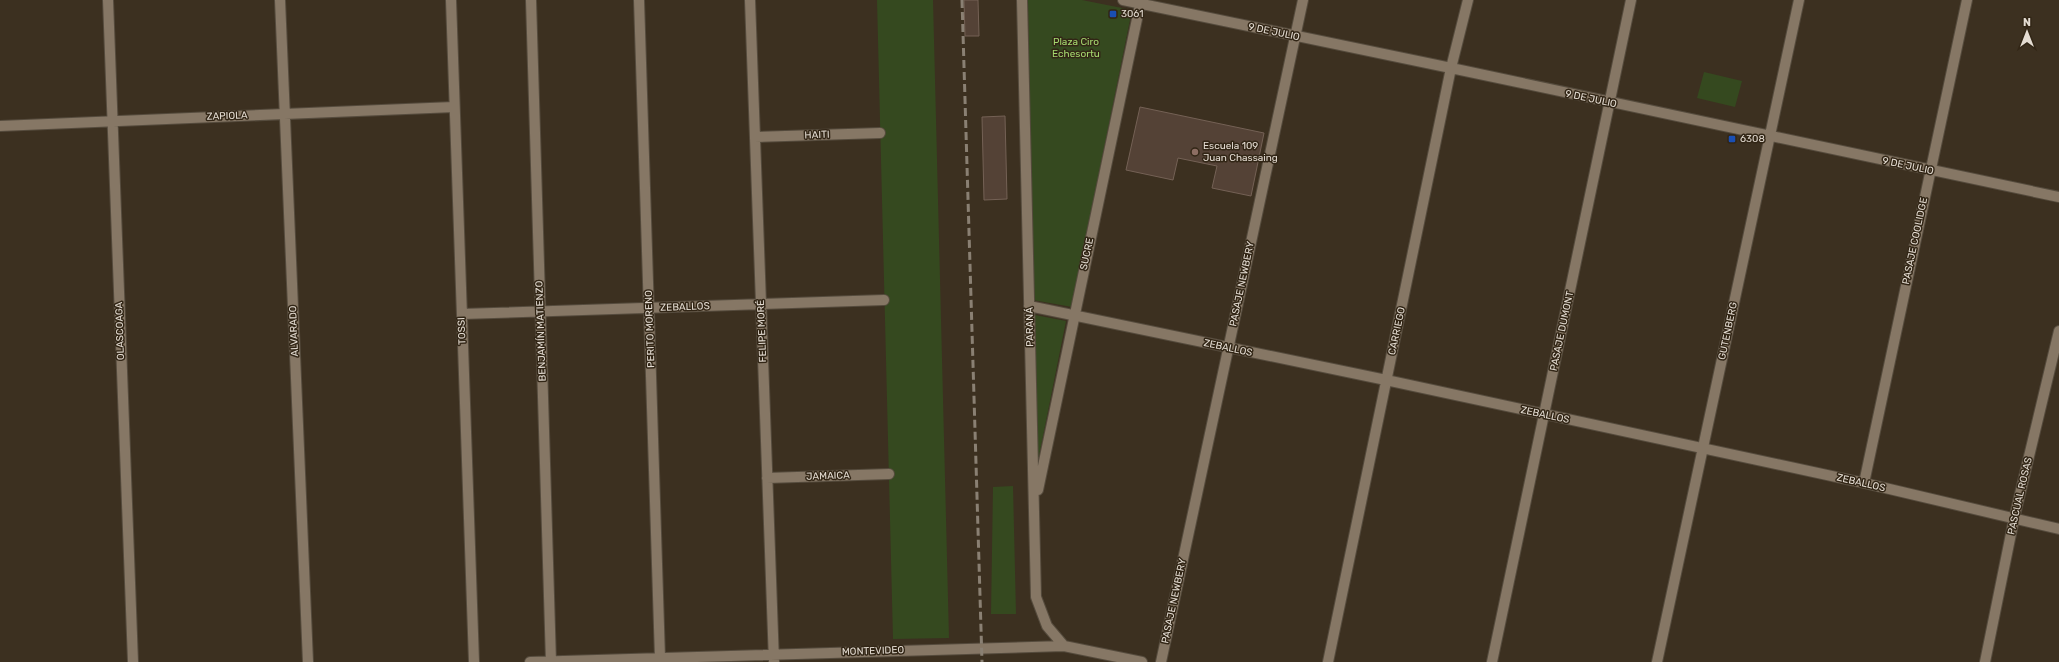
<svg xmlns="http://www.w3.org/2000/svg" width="2059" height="662" viewBox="0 0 2059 662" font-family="Rubik,sans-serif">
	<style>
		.green { fill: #35491f }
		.building { fill: #544236; stroke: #746155 }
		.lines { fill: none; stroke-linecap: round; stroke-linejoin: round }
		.minor-casing { stroke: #554b3d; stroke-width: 12 }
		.minor { stroke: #867765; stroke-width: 10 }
		.rail { stroke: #8a8073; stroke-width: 3; stroke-dasharray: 8 4; stroke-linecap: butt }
		.transit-dot { fill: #1a4fb4; stroke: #322616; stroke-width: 1.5 }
		.education-dot { fill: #8d6e63; stroke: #322616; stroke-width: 1.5 }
		.labels { text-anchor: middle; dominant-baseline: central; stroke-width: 3; stroke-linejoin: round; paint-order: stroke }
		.poi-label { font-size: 10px; fill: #e4dcd2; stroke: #322616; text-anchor: start }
		.street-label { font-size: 10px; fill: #e4dcd2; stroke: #322616 }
		.park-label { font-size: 10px; fill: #a5d96f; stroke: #322616 }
	</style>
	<rect width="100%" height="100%" fill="#3c3020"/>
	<path class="green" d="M877 0H933L949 638 893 639Z
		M1028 0H1082L1132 10 1072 307 1033 300Z
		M1704 72 1742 81 1735 107 1697 98Z
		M1035 315 1066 321 1038 461Z
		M1013 486 1016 614H991L993 487Z"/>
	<path class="building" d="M964 0H978L979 36H965Z
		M1140 107 1264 133 1251 196 1212 188 1217 166 1178 158 1173 180 1126 170Z
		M1005 116 1007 199 984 200 982 117Z"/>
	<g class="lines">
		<defs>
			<path id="minor" d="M108 0 133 662
				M280 0 308 662
				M451 0 474 662
				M531 0 551 662
				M639 0 660 658
				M750 0 774 662
				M1022 0 1036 597 1047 626 1064 646
				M1123 0 1451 68 2059 197
				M0 126 454 107
				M755 137 880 133
				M1029 306 1386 380 1864 483 2059 529
				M462 314 884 300
				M767 478 889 474
				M1864 483 1967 0
				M1038 490 1141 0
				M530 662 1064 646 1142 662
				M1161 662 1303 0
				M1328 662 1451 68 1468 0
				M1492 662 1631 0
				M1657 662 1799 0
				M1985 662 2014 519 2059 331"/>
		</defs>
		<use href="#minor" class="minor-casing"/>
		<use href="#minor" class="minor"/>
		<path class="rail" d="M962 0 982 662"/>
	</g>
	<g class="transit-dot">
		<rect x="1109" y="10" width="8" height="8" rx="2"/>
		<rect x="1728" y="135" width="8" height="8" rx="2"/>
	</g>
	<circle class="education-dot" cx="1195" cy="152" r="4"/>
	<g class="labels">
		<g class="poi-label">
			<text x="1121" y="14">3061</text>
			<text x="1740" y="139">6308</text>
			<text x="1203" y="146">Escuela 109<tspan x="1203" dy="12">Juan Chassaing</tspan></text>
		</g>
		<g class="street-label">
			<text transform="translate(1274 32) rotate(12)">9 DE JULIO</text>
			<text transform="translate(1591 99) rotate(12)">9 DE JULIO</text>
			<text transform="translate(227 116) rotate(-2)">ZAPIOLA</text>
			<text transform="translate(817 135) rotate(-2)">HAITI</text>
			<text transform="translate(1908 166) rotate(12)">9 DE JULIO</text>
			<text transform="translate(1915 241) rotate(-78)">PASAJE COOLIDGE</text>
			<text transform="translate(1087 254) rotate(-78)">SUCRE</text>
			<text transform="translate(1242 284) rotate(-78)">PASAJE NEWBERY</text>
			<text transform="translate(685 307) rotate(-2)">ZEBALLOS</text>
			<text transform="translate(1030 327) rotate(-91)">PARANÁ</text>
			<text transform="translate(650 329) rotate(-92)">PERITO MORENO</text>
			<text transform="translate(120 331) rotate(-92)">OLASCOAGA</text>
			<text transform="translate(294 331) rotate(-92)">ALVARADO</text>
			<text transform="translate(462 331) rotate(-92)">TOSSI</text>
			<text transform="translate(541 331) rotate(-92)">BENJAMÍN MATIENZO</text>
			<text transform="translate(762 331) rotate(-92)">FELIPE MORÉ</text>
			<text transform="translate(1397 331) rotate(-78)">CARRIEGO</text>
			<text transform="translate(1562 331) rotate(-78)">PASAJE DUMONT</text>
			<text transform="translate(1728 331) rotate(-78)">GUTENBERG</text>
			<text transform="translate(1228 348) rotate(12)">ZEBALLOS</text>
			<text transform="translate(1545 415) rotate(12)">ZEBALLOS</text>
			<text transform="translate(828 476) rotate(-2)">JAMAICA</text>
			<text transform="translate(1861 483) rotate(13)">ZEBALLOS</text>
			<text transform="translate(2020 496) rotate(-77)">PASCUAL ROSAS</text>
			<text transform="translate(1174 601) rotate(-78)">PASAJE NEWBERY</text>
			<text transform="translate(873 651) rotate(-2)">MONTEVIDEO</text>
		</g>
		<g class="park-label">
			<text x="1076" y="42">Plaza Ciro<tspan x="1076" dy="12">Echesortu</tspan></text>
		</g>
	</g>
	<g transform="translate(2027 32)" stroke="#322616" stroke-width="3" paint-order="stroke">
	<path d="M0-3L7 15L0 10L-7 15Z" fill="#e4dcd2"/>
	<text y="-6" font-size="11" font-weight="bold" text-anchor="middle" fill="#e4dcd2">N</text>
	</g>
</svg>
